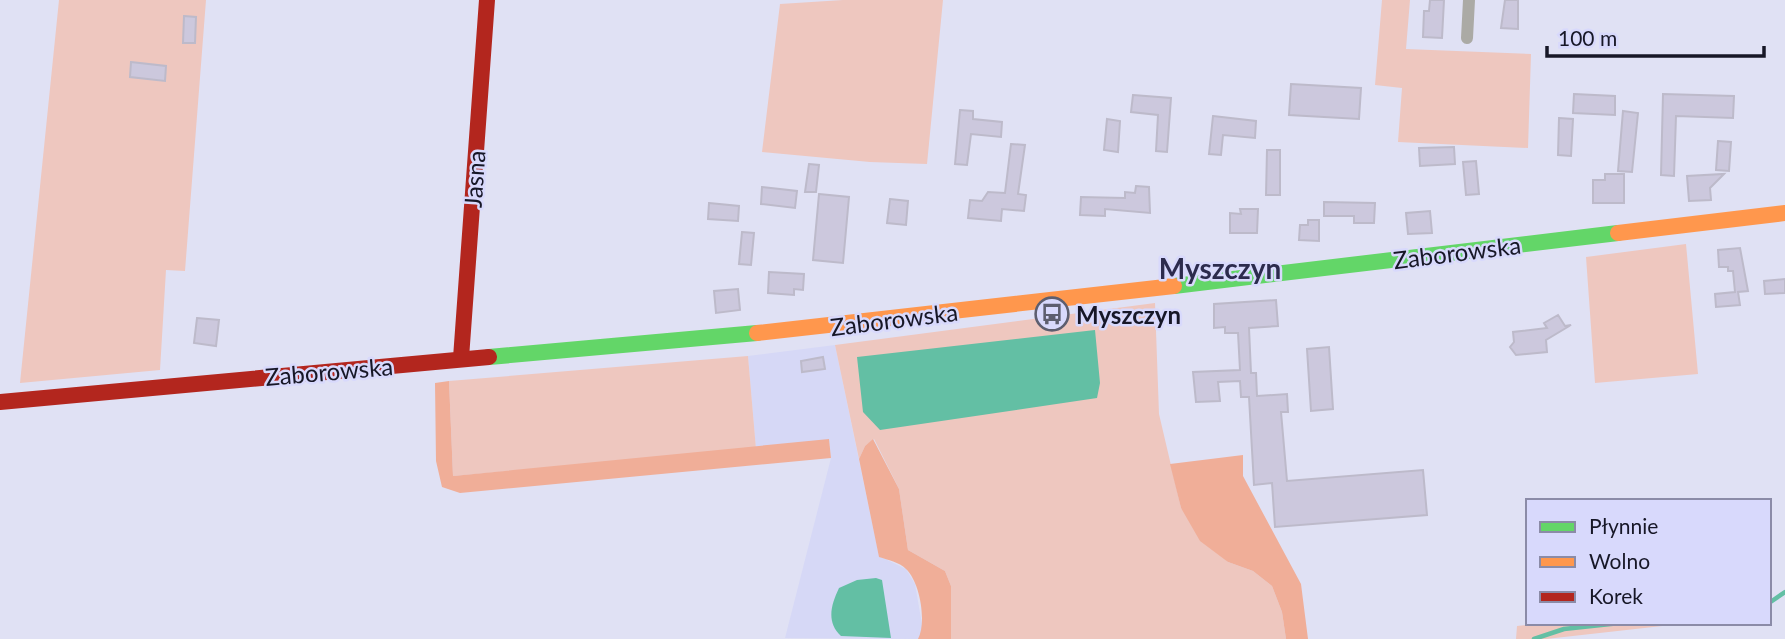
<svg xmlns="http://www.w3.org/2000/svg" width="1785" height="639" viewBox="0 0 1785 639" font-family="Lato,sans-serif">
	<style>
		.built { fill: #d6d8f6 }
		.green { fill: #eec7bf }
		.forest { fill: #f0ae98 }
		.water { fill: #63bfa4 }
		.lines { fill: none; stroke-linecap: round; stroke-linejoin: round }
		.stream { stroke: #63bfa4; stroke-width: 4.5 }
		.building { fill: #ccc8dd; stroke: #bdbaca; stroke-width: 2 }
		.street { stroke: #abaaa5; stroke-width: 12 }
		.fast { stroke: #63d668; stroke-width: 16 }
		.slow { stroke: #ff974d; stroke-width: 16 }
		.jam { stroke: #b3261e; stroke-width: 16 }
		.labels { text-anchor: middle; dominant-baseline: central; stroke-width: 5; stroke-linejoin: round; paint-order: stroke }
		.street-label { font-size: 24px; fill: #171727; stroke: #d8d9fc }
		.poi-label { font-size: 24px; font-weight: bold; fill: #171727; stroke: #d8d9fc; text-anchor: start }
		.quarter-label { font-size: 28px; font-weight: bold; fill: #2c2b4d; stroke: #d8d9fc }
	</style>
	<rect width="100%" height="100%" fill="#e0e1f4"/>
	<path class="built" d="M835 345 879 556 906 569 915 584 923 630 918 639 785 638 831 458 829 440 756 449 748 356Z"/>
	<path class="green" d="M59 0H206L185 271 166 270 160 370 20 383Z
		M843 0H943L927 164 870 162 762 152 780 4Z
		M1382 0H1410L1406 49 1531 54 1528 148 1398 142 1402 88 1375 85Z
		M1686 244 1698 374 1595 383 1586 257Z
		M1155 303 1159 414 1181 508 1228 562 1253 571 1272 586 1282 612 1286 639H951V586L945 571 908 550 899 489 874 439 865 446 859 459 835 345Z
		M748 356 756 449 453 476 449 381Z
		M1547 623H1689L1546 639H1516L1517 626Z"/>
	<path class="forest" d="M449 381 453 476 829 439 831 458 460 493 442 487 436 461 435 383Z
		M873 439 899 489 908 550 945 571 951 586V639H918C927 622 920 582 906 569 899 562 888 560 879 557L859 459 865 446Z
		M1243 455V476L1301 584 1308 639H1286L1282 612 1272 586 1253 571 1228 562 1200 541 1181 508 1170 464Z"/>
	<path class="water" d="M1095 330 1100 383 1097 398 880 430 863 412 857 357Z
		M876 578 882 580 891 638 841 636C826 622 831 605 839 588L857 580Z"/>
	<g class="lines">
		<path class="stream" d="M1769 603 1785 592
			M1534 639 1564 629 1620 623"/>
	</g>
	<path class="building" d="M1430 0H1444L1442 38 1423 37 1424 11H1429Z
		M1505 0H1518V29L1501 28Z
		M184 16 196 17 195 43H183Z
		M131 62 166 66 165 81 130 77Z
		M1291 84 1361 88 1359 119 1289 115Z
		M1574 94 1615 96V115L1573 113Z
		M1663 94 1734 96 1733 118 1676 116 1674 176 1661 175Z
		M1133 95 1171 98 1167 152 1156 151 1158 115 1131 112Z
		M960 110 973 111V119L1002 122 1001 137 971 134 967 165 955 164Z
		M1623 111 1638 113 1632 172 1618 171Z
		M1213 116 1256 121 1255 138 1223 135 1221 155 1209 154Z
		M1559 118 1573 119 1571 156 1558 155Z
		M1107 119 1120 121 1118 152 1104 150Z
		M1718 141 1731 142 1729 171 1716 170Z
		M1011 144 1025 145 1018 194 1026 195 1024 211 1002 209 1001 221 968 218 970 200 982 201 988 192 1005 193Z
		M1454 147 1455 164 1420 166 1419 148Z
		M1267 150H1280V195H1266Z
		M1476 161 1479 194 1466 195 1463 162Z
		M809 164 819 165 816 192H805Z
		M1605 174H1624V203H1593V180H1605Z
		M1724 174 1710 188 1711 200 1689 201 1687 176Z
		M1136 186 1149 187 1150 213 1105 209V216L1080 215 1081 197 1125 198V192L1135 193Z
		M762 187 797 191 795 208 761 204Z
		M819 194 849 197 843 263 813 260Z
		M890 199 908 201 906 225 887 223Z
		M1324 202 1375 203 1374 223H1354V216H1324Z
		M709 203 739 206 738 221 708 219Z
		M1240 209H1258L1257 233H1230V213L1241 214Z
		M1430 211 1432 233 1408 234 1406 213Z
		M1308 220H1319V241L1299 240 1300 225H1308Z
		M742 232 754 233 751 265 739 264Z
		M1740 248 1748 291 1738 292 1740 305 1716 307 1715 294 1735 292 1733 271H1728V267H1719L1718 250Z
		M769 272 804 274 803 290 794 289V295L768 293Z
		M1785 279V293L1765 294 1764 281Z
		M738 289 740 310 716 313 714 291Z
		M1276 300 1278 326 1249 328 1251 373H1256L1257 396 1287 394 1288 412H1281L1287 481 1423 470 1427 515 1275 527 1272 483 1254 485 1249 397H1241L1240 381 1218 382 1220 401 1196 402 1193 372 1240 370 1238 333H1225V327L1214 328V304Z
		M1558 315 1565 326 1571 325 1546 340 1547 352 1516 355 1510 347 1514 342 1513 332 1547 328 1544 323Z
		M197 318 219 320 216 346 194 343Z
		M1329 347 1333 409 1311 411 1307 349Z
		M823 357 825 369 802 372 801 361Z"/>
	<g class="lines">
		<path class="street" d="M1467 38 1469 0"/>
		<path class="fast" d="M1174 286 1618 233
			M489 357 757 333"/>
		<path class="slow" d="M1618 233 1785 213
			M757 333 1174 286"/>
		<path class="jam" d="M461 358 487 0
			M0 402 489 357"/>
	</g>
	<defs>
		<symbol id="bus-ring" viewBox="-11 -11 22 22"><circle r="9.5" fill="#d8d9fc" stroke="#5d5e6f" stroke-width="1.5"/><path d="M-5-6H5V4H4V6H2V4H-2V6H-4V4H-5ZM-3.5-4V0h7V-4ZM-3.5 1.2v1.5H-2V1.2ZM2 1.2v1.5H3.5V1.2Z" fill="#5d5e6f"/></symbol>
	</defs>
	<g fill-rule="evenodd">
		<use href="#bus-ring" x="1033" y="295" width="38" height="38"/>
	</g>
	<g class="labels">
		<g class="street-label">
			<text transform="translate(474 179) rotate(-86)">Jasna</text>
			<text transform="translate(1457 252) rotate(-7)">Zaborowska</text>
			<text transform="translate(894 319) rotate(-7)">Zaborowska</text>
			<text transform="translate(329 371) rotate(-5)">Zaborowska</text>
		</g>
		<g class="poi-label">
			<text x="1076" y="314">Myszczyn</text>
		</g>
		<g class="quarter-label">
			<text x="1220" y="268">Myszczyn</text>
		</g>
	</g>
	<rect x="1526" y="499" width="245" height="126" fill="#d8d9fc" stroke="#8b8ba7" stroke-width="2"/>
	<rect x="1540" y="522" width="35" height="10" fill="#63d668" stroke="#8b8ba7" stroke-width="2"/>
	<text x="1589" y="534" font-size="21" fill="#171727">Płynnie</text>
	<rect x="1540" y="557" width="35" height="10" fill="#ff974d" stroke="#8b8ba7" stroke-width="2"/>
	<text x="1589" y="569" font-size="21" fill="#171727">Wolno</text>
	<rect x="1540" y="592" width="35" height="10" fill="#b3261e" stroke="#8b8ba7" stroke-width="2"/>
	<text x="1589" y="604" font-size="21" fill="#171727">Korek</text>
	<path d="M1547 46v10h217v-10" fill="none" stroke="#171727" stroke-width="3.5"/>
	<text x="1558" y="46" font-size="21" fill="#171727" stroke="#d8d9fc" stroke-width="5" paint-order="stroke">100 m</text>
</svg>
